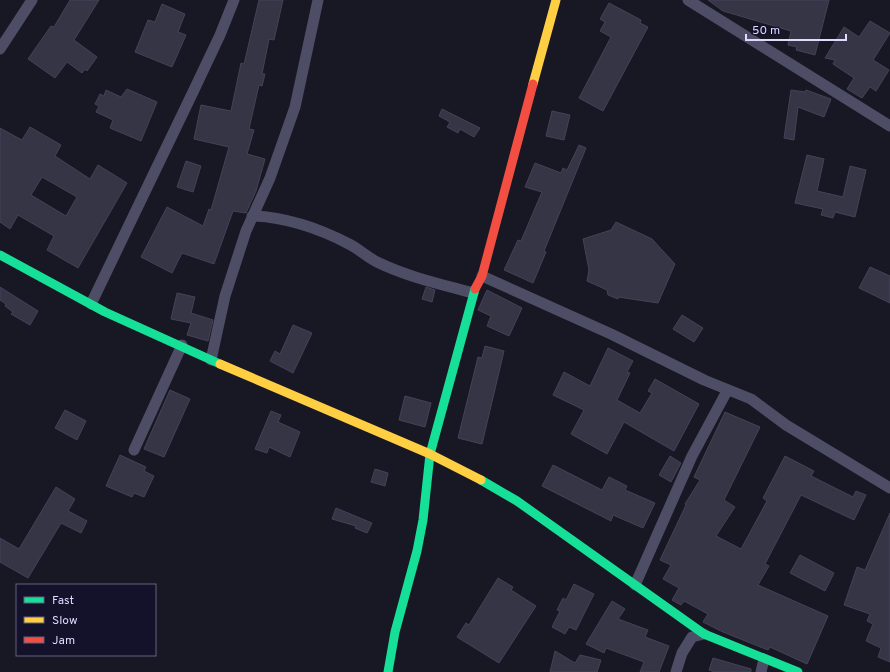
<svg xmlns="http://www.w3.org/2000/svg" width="890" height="672" viewBox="0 0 890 672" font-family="Overpass,sans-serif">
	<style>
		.building { fill: #363546; stroke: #454258; fill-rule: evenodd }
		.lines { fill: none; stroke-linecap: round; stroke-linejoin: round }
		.street { stroke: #4d4d65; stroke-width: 11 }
		.fast { stroke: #16e098; stroke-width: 9 }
		.slow { stroke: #ffcf43; stroke-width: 9 }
		.jam { stroke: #f24e42; stroke-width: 9 }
	</style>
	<rect width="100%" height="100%" fill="#181724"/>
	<path class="building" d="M70 0H99L74 40 97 57 87 71 85 69 82 73 67 62 55 78 28 59 51 26 54 27Z
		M259 0H283L274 40 269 39 262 74H265L262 86 259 85 249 129 254 130 247 154 265 159 256 191 246 213 233 211 214 264 182 253 172 273 141 257 167 207 203 226 209 209 211 210 229 147 194 139 201 105 231 111 241 63 244 64Z
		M708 0H829L815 55 796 50 797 47 788 45 791 31 723 11Z
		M609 3 641 20 640 23 648 27 603 111 579 98 611 37 600 31 605 22 600 19Z
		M162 4 185 14 178 32 186 35 172 67 135 52 148 20 155 22Z
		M870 21 890 33 873 60 889 70 876 91 870 87 862 98 847 89 854 78 833 64 835 60 825 58 844 27 859 37Z
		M127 89 157 102 141 141 110 128 113 120 96 112 99 106 95 104 100 94 104 96 106 90 121 97Z
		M791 90 805 92 806 90 831 99 824 117 798 107 794 140 784 138Z
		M442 109 480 128 474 137 460 129 458 133 447 127 450 122 439 116Z
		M552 111 570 115 564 140 546 136Z
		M30 127 61 145 55 156 90 179 98 165 127 183 78 268 47 250 54 236 18 215 10 229 0 222V128L22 140ZM42 177 77 197 66 216 31 195Z
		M579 145 586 148 544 251 546 252 533 283 504 270 518 240 521 241 542 192 525 187 535 163 561 173 563 168 567 170Z
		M807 155 824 159 817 191 843 197 850 166 866 170 855 217 835 212 833 218 821 215 823 209 795 203Z
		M186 161 201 166 193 192 177 187Z
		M616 222 652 239 675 264 658 303 618 297V299L608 295 607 290 587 281 589 270 583 239 611 230Z
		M870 267 890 276V303L859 288Z
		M0 287 38 311 30 325 11 314 13 312 5 306 6 304 0 300Z
		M426 287 435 290 432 302 422 299Z
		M487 290 522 308 509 336 487 326 491 316 478 310Z
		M177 293 195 297 191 313 213 320 208 341 187 335 191 323 171 319Z
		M682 315 703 328 694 342 673 329Z
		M293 325 312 333 293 373 270 361 275 351 280 354Z
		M485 346 504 351 482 444 458 438 478 357 482 358Z
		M608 348 633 361 627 372 630 373 617 400 640 413 652 393 648 391 655 379 699 404 674 451 624 422 607 454 571 434 584 410 553 395 564 372 590 386Z
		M170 390 190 399 164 457 144 449Z
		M405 396 431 403 425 427 399 420Z
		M65 410 86 421 77 440 55 428Z
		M271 411 281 415 278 422 300 432 290 457 269 447 267 453 255 449Z
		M725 412 760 427 724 500 735 507 716 536 741 549 767 501 763 498 785 456 814 471 811 476 853 497 856 491 866 495 854 520 801 495 765 564 769 566 758 585 828 616 807 664 770 647 768 650 723 632 703 622 708 614 684 601 681 605 672 600 679 588 663 579 671 565 660 560 686 505 685 504 700 480 694 477Z
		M120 455 146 467 144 471 154 476 144 497 134 493 132 497 106 486Z
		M670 456 681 463 671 482 659 475Z
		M553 465 602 490 609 477 627 486 625 490 655 503 643 528 613 515 611 521 542 486Z
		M375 469 388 473 385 486 371 482Z
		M56 487 75 499 68 511 87 521 81 533 61 523 28 578 0 562V538L19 549Z
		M336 508 372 523 367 533 355 528 356 526 332 519Z
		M890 513V662L878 657 881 648 866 641 873 624 867 621 870 614 844 605 857 567 865 570Z
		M800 555 834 573 825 591 790 573Z
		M498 578 513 587 511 590 536 606 499 663 457 637 466 623 469 625Z
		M574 584 594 594 576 630 569 627 565 634 552 627 560 611 557 610 563 598 566 600Z
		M612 601 625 609 618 619 648 630 645 637 669 646 659 672H640L644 662 606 648 604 653 586 644Z
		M555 651 575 663 580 655 601 660 597 672H550Z
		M713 658 751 669V672H714L709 670Z"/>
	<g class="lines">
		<path class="street" d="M688 0 890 126
			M0 49 32 0
			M252 216C285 217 320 229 349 244 359 249 367 257 377 262 408 277 440 284 473 293
			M482 276 611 334 704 380 751 399 786 425 890 488
			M91 304 193 92 220 35 234 0
			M211 360 225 296 246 231 270 178 295 107 318 0
			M134 450 182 345
			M635 585 692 456 727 391
			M676 672 682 653 692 637 704 634
			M761 672 764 659"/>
		<path class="fast" d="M0 255 105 312 220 364
			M481 480 517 501 704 634 798 672
			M388 672 395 632 417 551 423 520 430 454 475 289"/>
		<path class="slow" d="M533 84 556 0
			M220 364 430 454 481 480"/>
		<path class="jam" d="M475 289 482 276 533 84"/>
	</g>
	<rect x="16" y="584" width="140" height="72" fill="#14112a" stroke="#64627f"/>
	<rect x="24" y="597" width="20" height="6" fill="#16e098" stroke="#64627f"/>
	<text x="52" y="604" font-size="12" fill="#dddbff">Fast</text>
	<rect x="24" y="617" width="20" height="6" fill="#ffcf43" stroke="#64627f"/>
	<text x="52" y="624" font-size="12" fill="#dddbff">Slow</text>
	<rect x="24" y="637" width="20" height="6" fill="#f24e42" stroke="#64627f"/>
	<text x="52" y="644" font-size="12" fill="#dddbff">Jam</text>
	<path d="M746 34v6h100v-6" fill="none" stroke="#dddbff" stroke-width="2"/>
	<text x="752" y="34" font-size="12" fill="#dddbff" stroke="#14112a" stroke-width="3" paint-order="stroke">50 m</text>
</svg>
